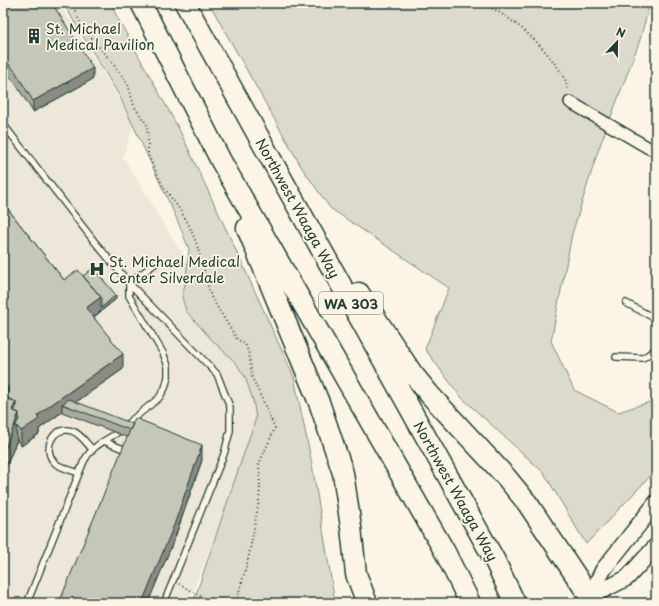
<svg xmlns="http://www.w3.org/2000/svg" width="659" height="606" viewBox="0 0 659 606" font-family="'Playpen Sans',sans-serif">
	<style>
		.built { fill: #ece7d8 }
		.green { fill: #dcdacc; stroke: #7e8c80 }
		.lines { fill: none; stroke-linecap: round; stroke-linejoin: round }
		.lane-casing { stroke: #1f3d34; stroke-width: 8 }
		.street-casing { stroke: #1f3d34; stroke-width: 14 }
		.secondary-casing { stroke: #1f3d34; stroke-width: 18 }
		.highway-casing { stroke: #1f3d34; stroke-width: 23 }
		.path { stroke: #1f3d34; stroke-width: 2; stroke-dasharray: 1 3; stroke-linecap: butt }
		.lane { stroke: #fcf5e5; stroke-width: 5.5 }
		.street { stroke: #fcf5e5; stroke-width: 11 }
		.secondary { stroke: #fcf5e5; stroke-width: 15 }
		.highway { stroke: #fcf5e5; stroke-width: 20 }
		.wall { fill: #a9ab9f; stroke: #1f3d34 }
		.shaded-wall { fill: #8a8b82; stroke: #1f3d34 }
		.building { fill: #c5c7b9; stroke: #1f3d34 }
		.labels { text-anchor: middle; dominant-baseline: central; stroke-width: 3.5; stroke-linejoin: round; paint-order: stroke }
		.shield { fill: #fcf5e5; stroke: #617469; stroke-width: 1 }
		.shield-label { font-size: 13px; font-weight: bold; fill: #1f3d34 }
		.poi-label { font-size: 14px; fill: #1f3d34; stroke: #fcf5e5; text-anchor: start }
		.street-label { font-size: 14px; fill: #1f3d34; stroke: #fcf5e5 }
	</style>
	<rect width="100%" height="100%" fill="#fcf5e5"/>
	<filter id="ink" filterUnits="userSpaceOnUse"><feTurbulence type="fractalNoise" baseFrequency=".025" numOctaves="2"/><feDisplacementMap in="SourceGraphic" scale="8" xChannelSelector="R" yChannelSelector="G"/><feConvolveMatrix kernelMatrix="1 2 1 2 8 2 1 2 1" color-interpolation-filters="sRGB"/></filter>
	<g filter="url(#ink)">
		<path class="built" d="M3 3H59L134 122 123 157 260 381 255 438 188 603H3Z"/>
		<path class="green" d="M63 3H111L116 15 179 129 242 263 294 377 312 464 334 596 336 603H193L256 418 253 400 245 377 236 363 212 340 186 311 182 297 186 279 189 249 175 215 120 97Z
			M209 3H650L640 40 598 151 572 234 551 341 574 390 618 412 656 400V470L586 544 544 473 460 396 425 349 449 288 330 208 302 168Z"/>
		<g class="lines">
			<defs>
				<path id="lane" d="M3 124 94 241 129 283 217 374 230 407V431L224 454 164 603
					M626 303 656 319
					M616 357 643 358 656 349
					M123 427 159 398 165 388 168 377V366L163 353 129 296V283L156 263
					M104 441 128 451
					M79 473C73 471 58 467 54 462 42 449 53 425 72 431 80 433 86 443 92 449
					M27 603 84 461C92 446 103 442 117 433"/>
				<path id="street" d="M570 102 647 147 656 151"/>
				<path id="secondary" d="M590 597 603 570 656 503
					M588 598 627 578 656 546"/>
				<path id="highway" d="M141 3 221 161 445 552 470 603
					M185 3 272 161 494 559 515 603
					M247 228 320 405 343 473 351 527 356 574 367 603
					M359 293 412 373 430 395 506 477 528 504 594 603"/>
			</defs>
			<use href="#lane" class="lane-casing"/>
			<use href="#street" class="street-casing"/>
			<use href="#secondary" class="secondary-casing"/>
			<use href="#highway" class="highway-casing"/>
			<path class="path" d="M72 3 81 25 110 60 128 84 134 106 147 125 148 139V155L164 188 178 207 188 223 196 242 204 270 211 297 237 339 245 344 249 354 252 377 275 428 259 464 260 487 259 501 248 560 236 603
				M481 3C506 14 527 31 545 51 552 60 560 69 565 79 566 82 567 87 568 91
				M179 584 213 603"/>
			<use href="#lane" class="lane"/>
			<use href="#street" class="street"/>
			<use href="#secondary" class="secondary"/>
			<use href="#highway" class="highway"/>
		</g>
		<path class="wall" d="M3 3 93 79 33 112 15 83 3 69Z
			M3 203 64 280 83 276 116 299 94 317 123 369 76 402 202 460 174 540 127 437 62 412 39 429V434L21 446 17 440 3 474Z"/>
		<path class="shaded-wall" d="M93 68V79L33 112V101Z
			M116 295V299L86 323V308L101 297Z
			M123 354V369L69 407 62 404V412L39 429V434L21 446V431L37 416 48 407Z
			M8 387V405L5 397Z
			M16 402V417L12 410Z
			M19 413V429L16 425 17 440 3 474V454Z
			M202 445V460L174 540 148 603H142Z"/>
		<path class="building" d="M3 3H52L93 68 33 101 15 71 3 58Z
			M3 203 64 280 78 270 101 297 86 308 123 354 48 407 37 416 39 419 21 431 16 425 19 419V413L14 411 16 408V402L7 398 8 393V387L3 385Z
			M93 268 116 295 101 308V297L83 276Z
			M3 385 8 387 5 397 16 402 12 410 19 413 3 454Z
			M69 399 133 424 130 430 62 404Z
			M135 418 202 445 174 525 142 603H59Z"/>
	</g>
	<defs>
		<symbol id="building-bare" viewBox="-9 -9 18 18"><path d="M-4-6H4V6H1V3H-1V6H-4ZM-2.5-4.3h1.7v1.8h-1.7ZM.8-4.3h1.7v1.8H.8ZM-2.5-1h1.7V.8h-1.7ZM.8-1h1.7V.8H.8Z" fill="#1f3d34" stroke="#fcf5e5" stroke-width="2.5" paint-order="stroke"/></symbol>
		<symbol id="hospital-bare" viewBox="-9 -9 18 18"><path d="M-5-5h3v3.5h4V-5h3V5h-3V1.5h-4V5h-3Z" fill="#1f3d34" stroke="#fcf5e5" stroke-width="2.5" paint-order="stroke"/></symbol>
	</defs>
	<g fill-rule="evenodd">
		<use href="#building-bare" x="23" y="25" width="22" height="22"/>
		<use href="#hospital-bare" x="86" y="258" width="22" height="22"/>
	</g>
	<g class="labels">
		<rect class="shield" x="319" y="292" width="64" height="22" rx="3"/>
		<g class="shield-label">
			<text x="351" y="303">WA 303</text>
		</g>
		<g class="poi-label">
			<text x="46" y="28">St. Michael<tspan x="46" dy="16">Medical Pavilion</tspan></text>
			<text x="109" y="261">St. Michael Medical<tspan x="109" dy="16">Center Silverdale</tspan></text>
		</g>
		<g class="street-label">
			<text transform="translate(298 208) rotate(61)">Northwest Waaga Way</text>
			<text transform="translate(456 491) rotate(61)">Northwest Waaga Way</text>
		</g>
	</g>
	<rect width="659" height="606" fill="none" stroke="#fcf5e5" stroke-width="16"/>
	<rect x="8" y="8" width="643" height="590" fill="none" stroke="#1f3d34" stroke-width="1.5" filter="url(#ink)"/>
	<g transform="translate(617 42) rotate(22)" stroke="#fcf5e5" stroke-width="3" paint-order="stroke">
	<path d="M0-3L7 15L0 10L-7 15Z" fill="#1f3d34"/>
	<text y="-6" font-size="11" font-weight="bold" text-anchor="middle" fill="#1f3d34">N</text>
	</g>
</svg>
